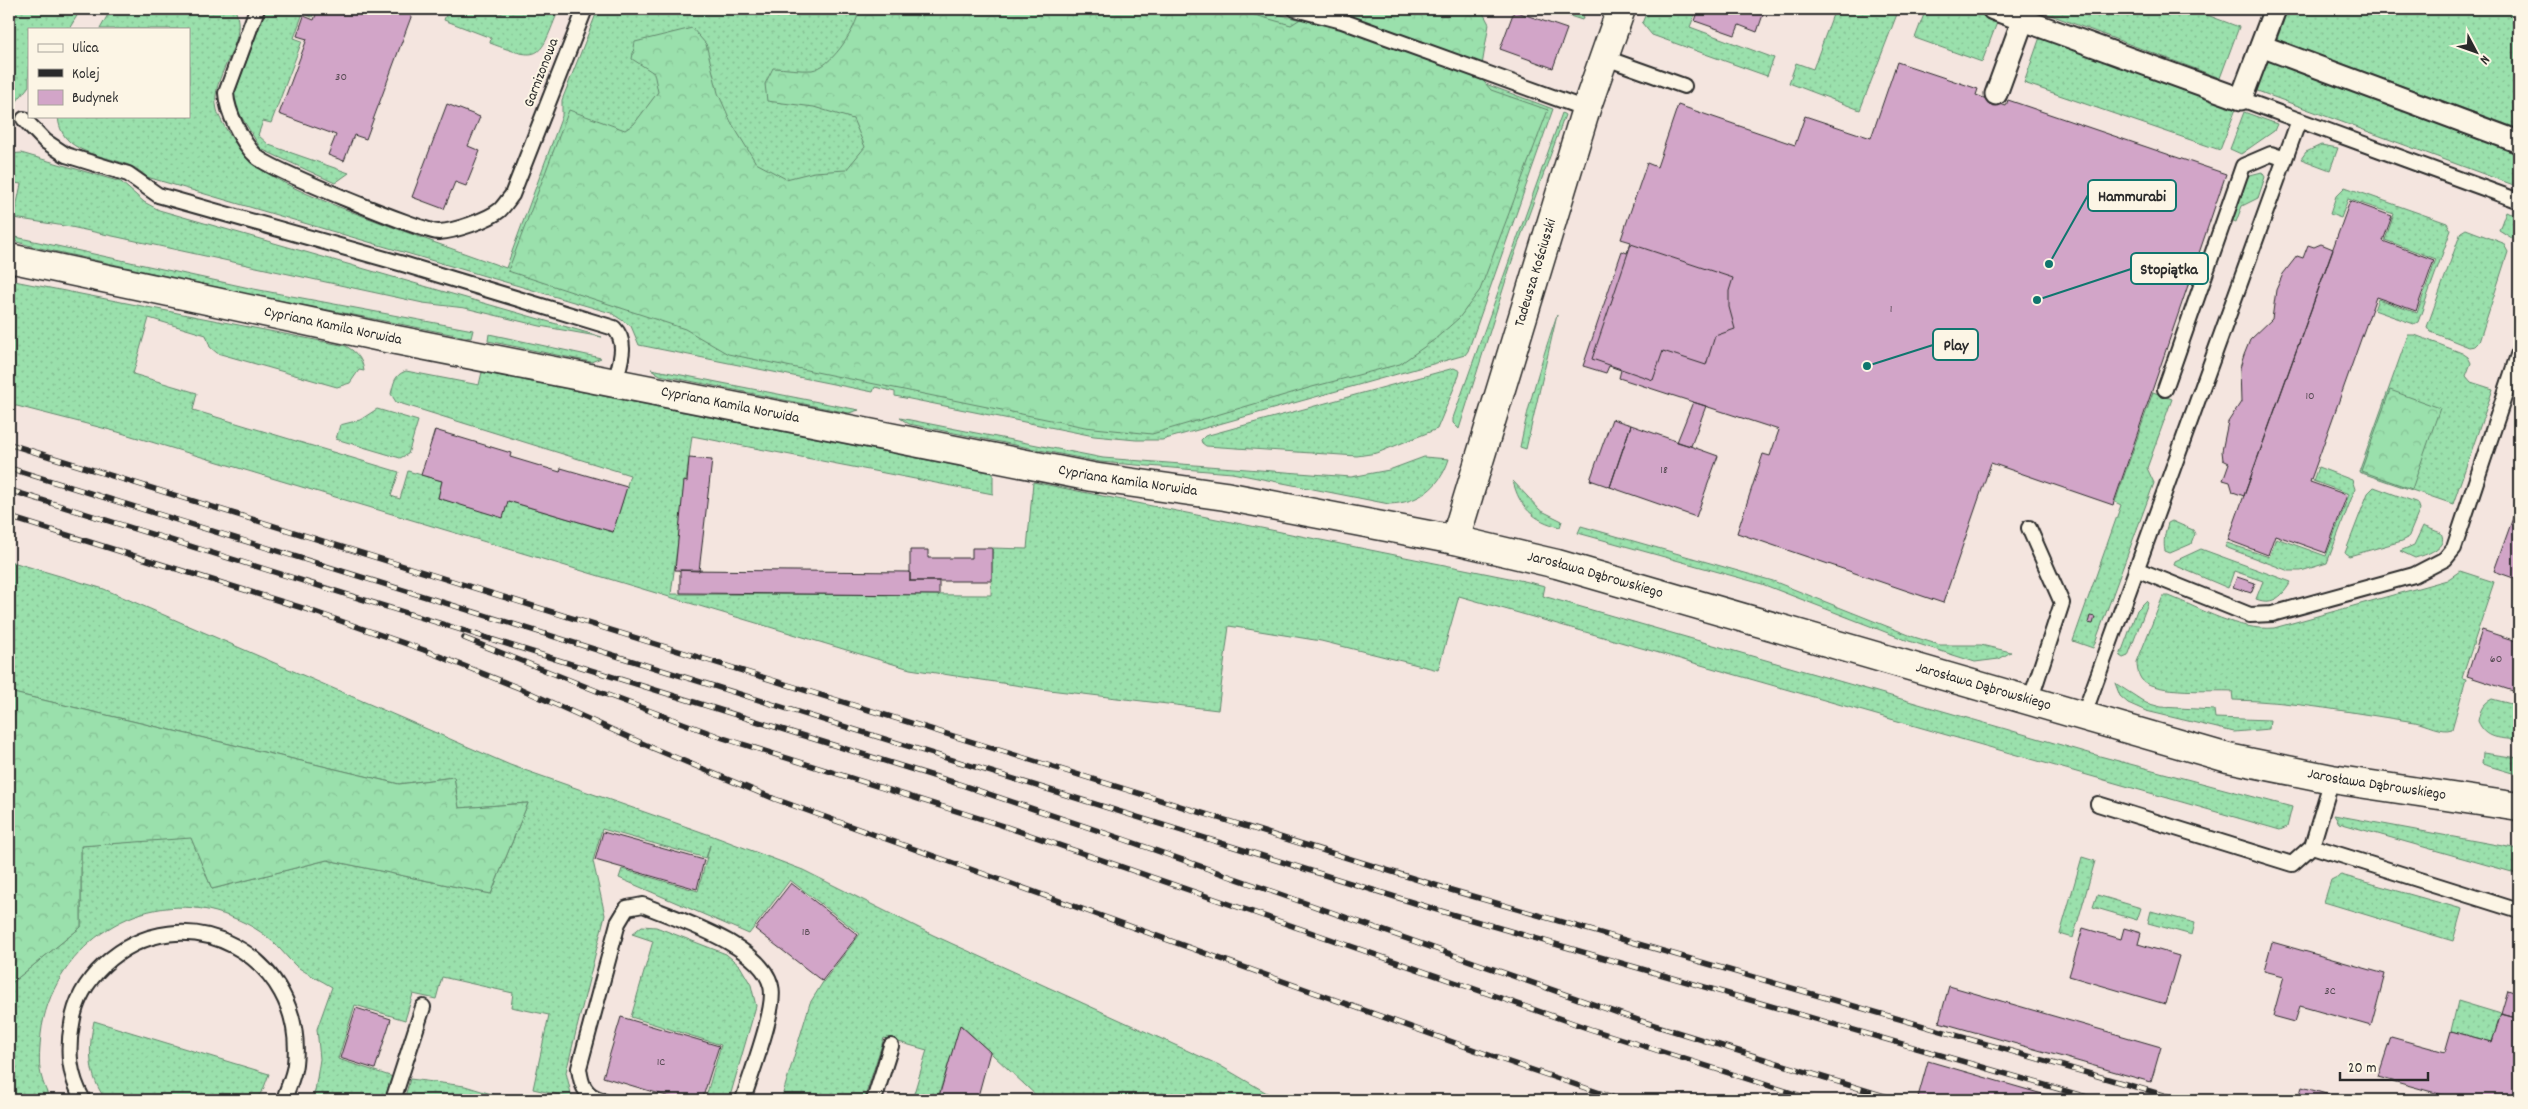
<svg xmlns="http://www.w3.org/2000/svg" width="2528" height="1109" viewBox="0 0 2528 1109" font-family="Dekko,sans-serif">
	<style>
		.grass { fill: url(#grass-dots); stroke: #62866c }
		.forest { fill: url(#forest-crowns); stroke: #62866c }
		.building { fill: #d2a5c8; stroke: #2b2b2b }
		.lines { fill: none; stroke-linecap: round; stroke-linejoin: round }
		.service-casing { stroke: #2b2b2b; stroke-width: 18 }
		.pedestrian-casing { stroke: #2b2b2b; stroke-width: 25 }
		.tertiary-casing { stroke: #2b2b2b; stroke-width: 31 }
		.service { stroke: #fcf5e5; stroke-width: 14 }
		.pedestrian { stroke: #fcf5e5; stroke-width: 21 }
		.tertiary { stroke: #fcf5e5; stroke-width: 28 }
		.rail-casing { stroke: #2b2b2b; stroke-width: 5.5 }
		.rail { stroke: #fcf5e5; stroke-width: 4; stroke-dasharray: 11; stroke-linecap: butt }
		.labels { text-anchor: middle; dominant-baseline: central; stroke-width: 4; stroke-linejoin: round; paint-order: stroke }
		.number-label { font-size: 12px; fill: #554a52 }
		.street-label { font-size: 15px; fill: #2b2b2b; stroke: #fcf5e5 }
		.leader { fill: none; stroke: #0f766e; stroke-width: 2 }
		.callout-dot { fill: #0f766e; stroke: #fcf5e5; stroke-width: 2 }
		.callout { fill: #fcf5e5; stroke: #0f766e; stroke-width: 2 }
		.callout-label { font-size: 16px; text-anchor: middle; font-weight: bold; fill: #2b2b2b }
	</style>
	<defs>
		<pattern id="grass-dots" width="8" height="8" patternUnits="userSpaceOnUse" patternTransform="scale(1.25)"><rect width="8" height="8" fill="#9ae0ac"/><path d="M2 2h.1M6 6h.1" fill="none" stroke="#85c094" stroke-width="1.8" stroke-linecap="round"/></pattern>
		<pattern id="forest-crowns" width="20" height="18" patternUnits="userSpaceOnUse" patternTransform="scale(1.25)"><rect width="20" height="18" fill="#9ae0ac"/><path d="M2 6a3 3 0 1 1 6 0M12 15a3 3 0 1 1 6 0" fill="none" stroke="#85c094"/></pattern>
	</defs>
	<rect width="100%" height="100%" fill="#f4e5df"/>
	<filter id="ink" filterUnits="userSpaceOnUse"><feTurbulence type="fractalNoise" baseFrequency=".02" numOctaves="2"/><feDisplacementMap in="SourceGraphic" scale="10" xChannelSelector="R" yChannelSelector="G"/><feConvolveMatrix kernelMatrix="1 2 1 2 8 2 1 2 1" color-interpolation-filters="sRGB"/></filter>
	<g filter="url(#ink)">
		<path class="grass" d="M9 9H81L69 29H29V86L9 111Z
			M111 9H235C250 44 208 75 217 110 220 123 243 156 253 164 285 187 326 202 363 216 410 234 458 251 506 268L562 116V100L598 9H1259L1343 31 1553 109 1468 351 1465 355 1162 440H1136L1094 436 895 396V392L875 387 873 392 639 345 631 326 611 313 147 177C142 173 137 168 131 166 104 154 60 155 58 116H189V29H100Z
			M266 9H315L312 17 303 13 294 38 302 41 271 123 263 121 258 135 269 145 349 173 335 183 261 149 236 108 234 95Z
			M448 9H487L501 14 503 9H559C539 58 543 63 490 43L491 38 444 20Z
			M1548 9H1586L1582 20Z
			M1648 9H1697L1690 27 1774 58 1767 76 1652 35 1642 23Z
			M1835 9H1899L1860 110 1789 83 1796 63 1813 69Z
			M1926 9H1968L1998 20 1982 62 1915 38Z
			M2050 9H2191L2239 27 2220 78 2048 14Z
			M2288 9H2519V129L2277 39Z
			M2040 37 2236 109 2220 150 2024 83Z
			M2264 58 2519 153V187L2252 89Z
			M2244 112 2277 124 2274 131 2241 154 2230 149Z
			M1562 113 1565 115 1512 261 1459 429 1453 423V418Z
			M2321 145 2338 148 2330 170 2301 159 2306 152Z
			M21 153 121 182 144 202 159 210 602 337 540 326 465 308 423 303 71 227 14 218 21 184 9 182V154Z
			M2262 172 2265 177 2258 198 2242 206 2236 222 2231 220 2245 179 2250 175Z
			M2345 187 2447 223 2451 230 2418 322 2414 324 2374 310 2378 299 2417 313 2436 259 2385 240 2394 214 2348 199 2341 218 2330 214 2336 196Z
			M2506 211 2519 217V255L2517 254 2515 240 2499 230Z
			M2466 229 2503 243 2508 252 2479 342 2475 346 2469 347 2431 332 2427 327 2461 232Z
			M11 236 254 289 473 330 471 338 252 295 31 246 10 240Z
			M9 280 346 346C357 353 362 358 364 371L359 370 350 383 337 387 217 353 210 347 206 335 149 318 133 374 197 393 193 410 399 472 391 496 400 499 408 471 442 481 438 498 503 517 508 501 613 532 630 475 396 402 391 394C394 383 394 375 406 371L479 385 482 372 993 473V494L692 436 671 594 991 595 992 548 1027 549 1033 482 1524 581 1545 586 1543 596 2096 755 2292 807 2287 827 2280 830 1459 596 1438 670 1321 641 1229 626 1218 710 1041 689 910 669 118 432 9 404Z
			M1557 315 1526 449 1520 447C1529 402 1542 358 1557 315Z
			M489 334 601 358 591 362 488 341Z
			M2408 335H2415L2462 353 2468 357 2471 363 2466 376 2471 382 2493 389 2453 504 2359 472Z
			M1454 368 1460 371 1459 376 1437 429 1377 453 1357 456 1206 446 1202 443 1201 440 1205 436Z
			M651 369 859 410 849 413 660 375Z
			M2153 392 2172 399 2147 468 2154 483 2093 648 2073 641 2121 505 2115 502Z
			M377 409 418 421 408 454 400 458 336 439 340 425 360 420Z
			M900 418 1103 458 1351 477 1389 470 1424 457 1449 459C1440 488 1418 503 1389 504L1232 473 1100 462 909 424Z
			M2318 467 2352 480 2355 489 2327 563 2301 571H2289L2225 547 2227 543 2269 557 2276 538 2326 556 2349 494 2313 481Z
			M1513 481 1540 510 1562 521 1560 527C1534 521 1519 507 1513 481Z
			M2374 487 2418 503 2420 509 2408 538 2402 541 2349 556 2345 553 2368 493Z
			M2172 521 2193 530 2195 534 2191 544 2170 553 2165 551C2163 542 2165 532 2168 523Z
			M1581 526 1773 581 1914 637 1940 645H1981L2011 652 1999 659 1975 662 1906 640 1762 584 1578 533Z
			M2423 526 2441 533C2449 548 2425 555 2415 558L2400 551 2414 545Z
			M2201 549 2291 582C2283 595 2274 606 2256 599L2263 581 2234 571 2228 588 2174 565 2175 561Z
			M9 561 104 589 510 765 713 836 803 870 933 935 1219 1065 1279 1100H1041L961 1025 937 1100H912L927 1050 884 1038 864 1100H781L810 1003 823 982 860 934 790 880 749 934 619 878 622 869 698 891 710 845 706 858 602 829 593 861 605 915 566 1072 572 1098 533 1089 549 1015 511 1007 513 993 442 977 436 999 413 994 405 1020 355 1005 338 1059 393 1077 385 1100H311L315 1091 320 1059 317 1029 332 987C321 980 307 974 296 966 288 959 281 949 273 942 257 927 237 918 216 912 134 889 51 951 41 1034 40 1046 38 1063 41 1075 43 1084 47 1092 50 1100H9V985L81 927V846L191 837 212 889 327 860 491 894 528 803 459 808 454 777 399 784 9 692Z
			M2460 571 2494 582 2462 678 2466 679 2452 729C2441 733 2426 724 2415 722 2354 713 2295 701 2233 700L2232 691C2213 690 2156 694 2142 680 2138 675 2137 668 2137 662L2163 596H2169C2202 609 2238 631 2274 628L2447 580Z
			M2146 601 2148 603 2128 656 2123 658 2120 656 2137 610Z
			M2115 683 2146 703 2161 707 2214 710 2215 718 2270 720 2269 729 2234 732 2146 711 2128 703 2120 696Z
			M2492 699 2519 706V740C2501 738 2486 740 2478 721 2480 711 2482 704 2492 699Z
			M2483 753 2519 758V775L2482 764Z
			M2334 815 2519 849V874L2339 823Z
			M2082 857 2095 861 2073 938 2060 934Z
			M2341 875 2462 909 2453 941 2324 902 2331 880Z
			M2097 895 2141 908 2137 920 2093 907Z
			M2151 911 2195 923 2192 935 2148 923Z
			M642 926 656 927 726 954 740 966 751 985 756 1006 729 1100H705L721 1045 631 1017 653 941 632 934Z
			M2458 1001 2501 1014 2492 1042 2451 1031Z
			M94 1021 269 1074 263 1090 255 1100H106C88 1076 88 1050 94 1021Z
			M410 1079 465 1086 511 1100H404Z"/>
		<path class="forest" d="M853 9H1233L1291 25 1316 9H1481L1489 24 1480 77 1491 90 1548 110 1480 290 1459 318 1434 340 1400 364 1312 387 1152 434 1085 427 728 354 685 329 508 271 569 110 625 130 634 124 658 92 654 73 632 59 635 42 692 28 706 44 718 93 731 122 756 163 786 179 814 172 846 170 865 147 853 119 814 107 767 101 765 84 773 68C785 68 799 71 812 70 831 67 853 33 858 15Z
			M2390 390 2440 408 2412 489 2361 471Z
			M9 692 399 784 454 777 459 808 528 803 491 894 327 860 212 889 191 838 81 846V927L9 985Z"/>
		<path class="building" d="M318 9H414L366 139 354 135 344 161 328 155 336 135 279 114 307 39 297 36 304 16 314 20Z
			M1699 9H1765L1757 32 1739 25 1735 35 1695 21Z
			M1514 11 1567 29 1553 68 1500 49Z
			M1897 62 1978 89 1976 95 1992 101 2006 106 2008 100 2226 174 2113 505 1991 463 1943 603 1737 533 1763 454 1770 456 1779 430 1619 378 1621 370 1609 366 1606 373 1583 366 1622 251 1627 253 1631 242 1621 239 1647 163 1657 167 1678 105 1795 145 1805 116 1871 138Z
			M447 104 480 117 468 146 480 151 466 186 455 182 444 209 412 197Z
			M2350 201 2392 216 2383 241 2434 260 2416 311 2376 297 2310 482 2347 495 2326 553 2275 535 2268 555 2228 540Z
			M1631 244 1733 278 1729 291V307L1735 329 1715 336 1706 365 1663 351 1653 380 1592 359Z
			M2321 244 2333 249 2244 496 2233 492 2230 482 2223 480 2229 463 2223 460 2222 451 2228 422 2241 402 2240 368 2244 355 2250 340 2272 319 2276 290 2283 274 2297 256 2303 258 2308 245 2314 247Z
			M1693 402 1706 406 1691 446 1677 442Z
			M1612 419 1631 425 1610 487 1590 480Z
			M1631 425 1718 456 1696 517 1610 487Z
			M435 430 511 453 510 457 560 472 561 468 627 487 613 532 508 501 503 518 438 498 442 481 421 475Z
			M689 458 712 460 699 571 675 570 684 481 687 482Z
			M2519 501V580L2494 571Z
			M972 548H992V581H910V550H928V558H972Z
			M680 570 910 572V581H939V595L680 593Z
			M2237 577 2255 583 2251 593 2233 587Z
			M2090 616 2095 617 2093 624 2088 623Z
			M2482 630 2519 642V693L2467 676Z
			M603 832 704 860 697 889 595 860Z
			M791 883 858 935 822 981 755 929Z
			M2083 928 2121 939 2124 928 2141 933 2138 944 2179 956 2165 1004 2069 976Z
			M2272 942 2385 974 2371 1026 2300 1006 2295 1022 2273 1016 2284 976 2264 971Z
			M1949 986 2161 1047 2151 1082 1939 1022Z
			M2508 990 2519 994 2518 1018 2501 1014Z
			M356 1008 391 1019 375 1069 340 1058Z
			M2501 1014 2519 1019V1100H2461L2378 1077 2391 1037 2445 1052 2451 1031 2492 1042Z
			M621 1017 719 1046 702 1100H680L603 1077Z
			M960 1025 990 1052 977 1100H938Z
			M1928 1061 2063 1100H1930L1918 1097Z
			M2302 1087 2347 1100H2298Z"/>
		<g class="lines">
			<defs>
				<path id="service" d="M257 9 226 93C227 112 242 143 257 157 269 169 425 233 439 232 455 231 488 220 500 210 504 206 508 200 512 195L585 9
					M1295 9 1342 21 1586 109
					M1603 57 1684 86
					M2241 99 2519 201
					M24 119 45 141 66 155 128 174 158 195 403 264 614 328C629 343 619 365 615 383
					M2165 389 2243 166 2271 154 2285 159
					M2029 528 2062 603 2030 701
					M2136 569 2250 615 2272 614 2414 575 2445 559 2454 548 2519 352
					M2083 717 2299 120
					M2332 779 2312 846 2519 911
					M2098 804 2292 864 2312 846
					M83 1100C69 1075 67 1051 72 1024 75 1001 87 981 104 965 184 890 307 956 295 1064 294 1076 287 1089 284 1100
					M393 1100 423 1007
					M601 1100C584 1095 581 1084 579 1068L618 923 627 908 643 905C679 920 761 945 771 986 777 1008 750 1076 743 1100
					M874 1100 891 1046"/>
				<path id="pedestrian" d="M1993 9 2241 99 2275 9
					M2261 46 2519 142
					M1996 94 2027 9"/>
				<g id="tertiary">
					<path id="s1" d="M9 258 381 337 1092 477 1225 496 1455 540 1557 564 2228 758 2332 779 2519 807"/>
					<path id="s2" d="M1455 540 1586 109 1621 9"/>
				</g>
			</defs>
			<use href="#service" class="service-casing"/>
			<use href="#pedestrian" class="pedestrian-casing"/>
			<use href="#tertiary" class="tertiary-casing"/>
			<use href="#service" class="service"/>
			<use href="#pedestrian" class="pedestrian"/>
			<use href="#tertiary" class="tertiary"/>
			<defs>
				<path id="rail" d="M9 444 1451 890 2181 1100
					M9 468 1444 912 2097 1100
					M9 490 956 783 1123 839 1641 1021 1897 1100
					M9 517 309 610 424 650 519 688 655 749 775 799 1500 1059 1621 1100
					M464 638 602 693 723 738 1001 825 1590 1029 1814 1100"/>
			</defs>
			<use href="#rail" class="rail-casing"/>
			<use href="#rail" class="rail"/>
		</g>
	</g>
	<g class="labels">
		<g class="number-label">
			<text x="341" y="77">30</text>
			<text x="1891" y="309">1</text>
			<text x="2310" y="396">10</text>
			<text x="1664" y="470">18</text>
			<text x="2496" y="659">60</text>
			<text x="806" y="932">1B</text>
			<text x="2330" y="991">3C</text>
			<text x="661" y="1062">1C</text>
		</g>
		<g class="street-label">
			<text transform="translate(542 73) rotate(-69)">Garnizonowa</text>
			<text stroke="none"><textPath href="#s2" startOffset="279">Tadeusza Kościuszki</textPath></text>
			<text stroke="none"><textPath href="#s1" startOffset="331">Cypriana Kamila Norwida</textPath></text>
			<text stroke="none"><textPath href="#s1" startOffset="736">Cypriana Kamila Norwida</textPath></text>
			<text stroke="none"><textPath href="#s1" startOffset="1141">Cypriana Kamila Norwida</textPath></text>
			<text stroke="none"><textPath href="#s1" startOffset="1618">Jarosława Dąbrowskiego</textPath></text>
			<text stroke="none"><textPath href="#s1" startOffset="2022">Jarosława Dąbrowskiego</textPath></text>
			<text stroke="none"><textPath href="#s1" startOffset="2428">Jarosława Dąbrowskiego</textPath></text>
		</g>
	</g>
	<path class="leader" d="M2049 264L2088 195M2037 300L2131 269M1867 366L1933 345"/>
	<g class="callout-dot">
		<circle cx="2049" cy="264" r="5"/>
		<circle cx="2037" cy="300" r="5"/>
		<circle cx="1867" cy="366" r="5"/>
	</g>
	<g class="callout">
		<rect x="2088" y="180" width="88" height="31" rx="5"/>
		<rect x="2131" y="253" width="77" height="31" rx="5"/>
		<rect x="1933" y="329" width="45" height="31" rx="5"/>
	</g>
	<g class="callout-label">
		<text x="2132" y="201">Hammurabi</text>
		<text x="2169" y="274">Stopiątka</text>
		<text x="1956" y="350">Play</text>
	</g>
	<rect width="2528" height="1109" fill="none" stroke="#fcf5e5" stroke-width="30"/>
	<rect x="15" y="15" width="2498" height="1079" fill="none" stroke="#2b2b2b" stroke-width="2" filter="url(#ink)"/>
	<rect x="28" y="28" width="162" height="90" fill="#fcf5e5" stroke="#a8a49b"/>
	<rect x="38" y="44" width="25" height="8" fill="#fcf5e5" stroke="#a8a49b"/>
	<text x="72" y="52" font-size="15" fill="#2b2b2b">Ulica</text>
	<rect x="38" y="69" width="25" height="8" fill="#2b2b2b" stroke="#a8a49b"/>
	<text x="72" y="78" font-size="15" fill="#2b2b2b">Kolej</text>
	<rect x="38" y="90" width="25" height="15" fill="#d2a5c8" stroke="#a8a49b"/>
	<text x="72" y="102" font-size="15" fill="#2b2b2b">Budynek</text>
	<g transform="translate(2476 52) rotate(131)" stroke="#fcf5e5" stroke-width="4" paint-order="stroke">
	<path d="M0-4L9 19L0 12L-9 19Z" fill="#2b2b2b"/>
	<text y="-8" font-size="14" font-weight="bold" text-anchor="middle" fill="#2b2b2b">N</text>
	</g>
	<path d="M2340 1072v8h88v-8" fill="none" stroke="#2b2b2b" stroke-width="2.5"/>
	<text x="2348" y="1072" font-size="15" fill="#2b2b2b" stroke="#fcf5e5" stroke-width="4" paint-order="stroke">20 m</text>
</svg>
